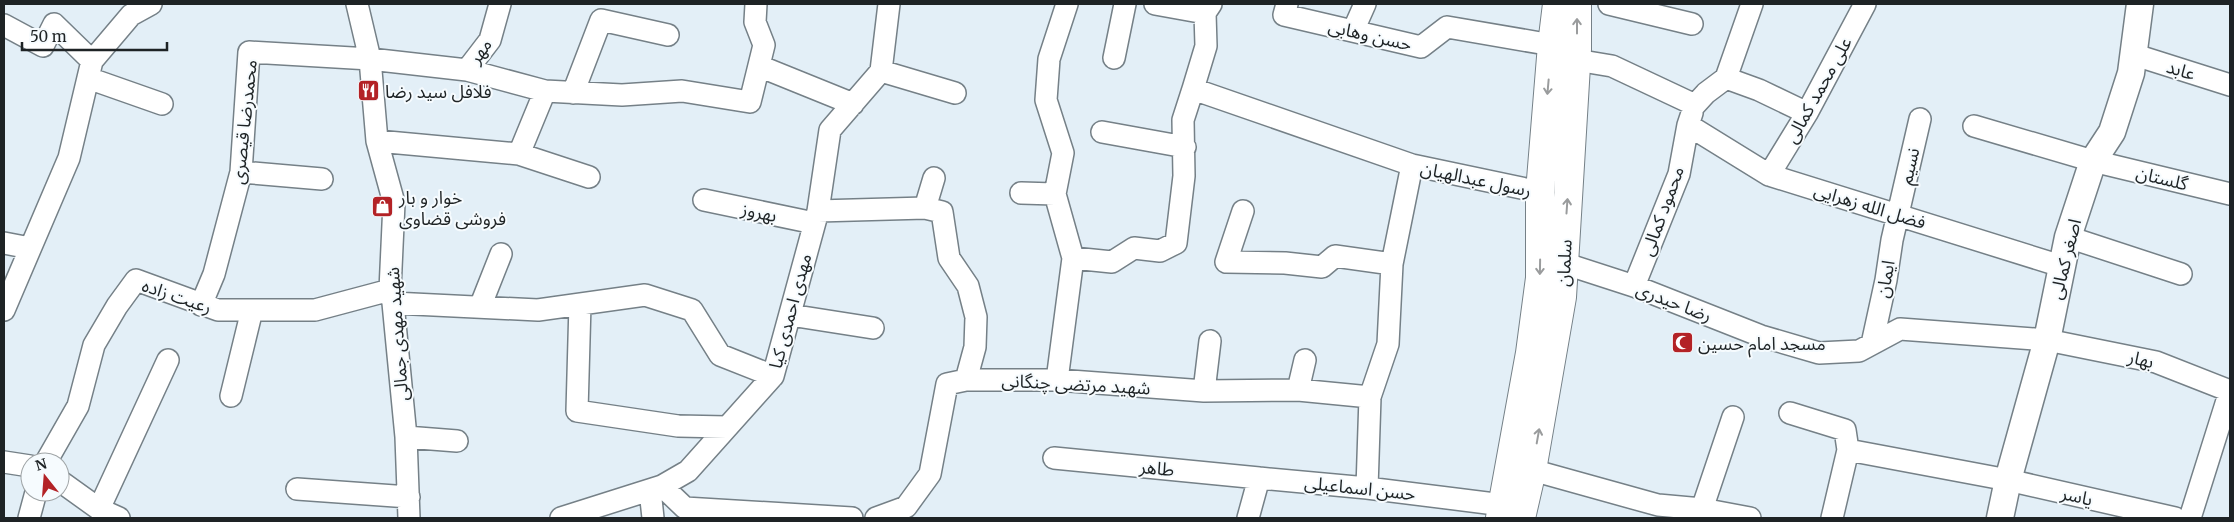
<svg xmlns="http://www.w3.org/2000/svg" width="2234" height="522" viewBox="0 0 2234 522" font-family="Merriweather,'Noto Sans Arabic',serif">
	<style>
		.lines { fill: none; stroke-linecap: round; stroke-linejoin: round }
		.minor-casing { stroke: #758087; stroke-width: 24 }
		.tertiary-casing { stroke: #758087; stroke-width: 29 }
		.secondary-casing { stroke: #758087; stroke-width: 30 }
		.minor { stroke: #fff; stroke-width: 21 }
		.tertiary { stroke: #fff; stroke-width: 26 }
		.secondary { stroke: #fff; stroke-width: 28 }
		.oneway { stroke: #9a9c9d }
		.labels { text-anchor: middle; dominant-baseline: central; stroke-width: 4; stroke-linejoin: round; paint-order: stroke }
		.street-label { font-size: 18px; fill: #1e2325; stroke: #f6fbfe }
		.poi-label { font-size: 18px; fill: #1e2325; stroke: #f6fbfe; text-anchor: start }
	</style>
	<rect width="100%" height="100%" fill="#e3eff7"/>
	<g class="lines">
		<defs>
			<path id="minor" d="M357 4 370 59 377 141 394 203 390 290 393 303 406 437 409 518
				M1155 4 1205 13
				M1211 4 1205 13 1206 46 1193 89 1412 165 1392 264 1388 344 1370 397 1367 488
				M1287 4 1284 15 1421 47 1447 27 1552 45
				M1609 4 1692 24
				M4 25 43 46 54 24 92 61
				M1353 31 1365 4
				M2132 54 2230 85
				M1114 58 1125 4
				M1576 60 1612 66 1695 105 1706 93 1726 78 1752 4
				M759 66 853 104
				M467 70 490 40 500 4
				M881 71 955 93
				M88 78 162 104
				M1726 78 1759 90 1807 113
				M573 93 601 20 668 35
				M1688 125 1769 175 2061 266
				M1974 126 2093 161 2230 194
				M1102 132 1185 147
				M377 141 519 154 589 177
				M519 154 545 91
				M1412 165 1540 192
				M241 172 322 179
				M1769 175 1807 113 1865 4
				M1021 193 1055 194
				M704 200 814 223
				M925 208 934 178
				M818 211 925 208 942 212 949 258 968 286 976 317 975 347 966 380
				M1243 211 1226 262 1285 263 1322 267 1335 256 1392 264
				M2068 237 2181 274
				M4 243 30 248
				M1073 258 1112 262 1134 248 1160 251 1176 243 1184 176 1183 120 1193 89
				M1563 263 1634 286 1761 336 1819 353 1859 351 1900 329 2047 340 2156 362 2230 391
				M1634 286 1679 174 1688 125 1692 113
				M393 303 538 310 645 295 692 310 720 355 773 376
				M580 304 577 411 678 426 727 427
				M201 305 214 274 241 172 249 52 370 59 467 70 545 91 622 95 682 91 750 102 764 45 755 22 756 4
				M480 307 501 254
				M4 310 69 158 92 61 131 15 151 4
				M790 315 873 328
				M1872 344 1886 280 1892 240 1920 119
				M1057 380 1073 258 1055 194 1063 153 1046 100 1049 59 1067 4
				M1298 390 1305 360
				M1204 391 1210 341
				M231 396 252 310
				M1790 413 1845 430 1848 450
				M406 437 457 441
				M1054 458 1259 478
				M4 462 30 466
				M46 462 78 406 94 345 117 306 136 280 218 310H315L390 290
				M1532 470 1658 505 1702 509 1750 518
				M60 481 99 509 119 518
				M662 486 685 508 852 518
				M297 489 409 497
				M650 490 653 518
				M99 509 168 360
				M1702 509 1733 417
				M29 518 36 492
				M561 518 662 486 688 471 773 376 818 211 830 130 881 71 889 4
				M876 518 906 507 930 474 947 384 966 380H1057L1204 391 1298 390 1370 397
				M1248 518 1259 478 1367 488 1503 505
				M1832 518 1848 450 2008 480 2175 518
				M2190 518 2230 391"/>
			<path id="tertiary" d="M2000 518 2008 480 2047 340 2068 237 2093 161 2112 132 2131 73 2140 4"/>
			<path id="secondary" d="M1500 518 1530 353 1540 278V192L1552 45 1557 4
				M1521 518 1532 470 1562 297 1577 49V4"/>
		</defs>
		<use href="#minor" class="minor-casing"/>
		<use href="#tertiary" class="tertiary-casing"/>
		<use href="#secondary" class="secondary-casing"/>
		<use href="#minor" class="minor"/>
		<use href="#tertiary" class="tertiary"/>
		<use href="#secondary" class="secondary"/>
	</g>
	<defs><path id="oneway-shaft" d="M-6 0H5M1.5-3L5.5 0L1.5 3" fill="none" stroke-width="1.6" stroke-linecap="round" stroke-linejoin="round" transform="scale(1.25)"/></defs>
	<g class="oneway">
		<use href="#oneway-shaft" transform="translate(1577 26) rotate(-90)"/>
		<use href="#oneway-shaft" transform="translate(1548 87) rotate(95)"/>
		<use href="#oneway-shaft" transform="translate(1567 206) rotate(-86)"/>
		<use href="#oneway-shaft" transform="translate(1540 267) rotate(91)"/>
		<use href="#oneway-shaft" transform="translate(1538 436) rotate(-80)"/>
	</g>
	<defs>
		<symbol id="restaurant-square" viewBox="-11 -11 22 22"><rect x="-9" y="-9" width="18" height="18" rx="4" fill="#b32226" stroke="#f6fbfe"/><path d="M-5-6h1v4h1v-4h1v4h1v-4h1v5L-1.5 .5V6h-2V.5L-5-1ZM5-6V6H3V1.5H1.5Q1.5-4 5-6Z" fill="#fff"/></symbol>
		<symbol id="shop-square" viewBox="-11 -11 22 22"><rect x="-9" y="-9" width="18" height="18" rx="4" fill="#b32226" stroke="#f6fbfe"/><path d="M-5-2.5h2.3a2.7 3.5 0 0 1 5.4 0H5L5.5 6h-11ZM-1.5-2.5h3a1.5 2.3 0 0 0-3 0Z" fill="#fff"/></symbol>
		<symbol id="mosque-square" viewBox="-11 -11 22 22"><rect x="-9" y="-9" width="18" height="18" rx="4" fill="#b32226" stroke="#f6fbfe"/><path d="M3.5-4.9A6 6 0 1 0 3.5 4.9A5 5 0 1 1 3.5-4.9Z" fill="#fff"/></symbol>
	</defs>
	<g fill-rule="evenodd">
		<use href="#restaurant-square" x="356" y="78" width="25" height="25"/>
		<use href="#shop-square" x="370" y="194" width="25" height="25"/>
		<use href="#mosque-square" x="1670" y="330" width="25" height="25"/>
	</g>
	<g class="labels">
		<g class="street-label">
			<text transform="translate(1370 35) rotate(13)">حسن وهابی</text>
			<text transform="translate(480 51) rotate(-55)">مهر</text>
			<text transform="translate(2181 70) rotate(17)">عابد</text>
			<text transform="translate(1818 90) rotate(-61)">علی محمد کمالی</text>
			<text transform="translate(244 122) rotate(-84)">محمدرضا قیصری</text>
			<text transform="translate(1909 166) rotate(-77)">نسیم</text>
			<text transform="translate(2162 178) rotate(14)">گلستان</text>
			<text transform="translate(1476 179) rotate(12)">رسول عبدالهیان</text>
			<text transform="translate(1870 206) rotate(17)">فضل الله زهرایی</text>
			<text transform="translate(1662 211) rotate(-70)">محمود کمالی</text>
			<text transform="translate(759 212) rotate(12)">بهروز</text>
			<text transform="translate(2065 259) rotate(-76)">اصغر کمالی</text>
			<text transform="translate(1564 263) rotate(-87)">سلمان</text>
			<text transform="translate(1885 279) rotate(-80)">ایمان</text>
			<text transform="translate(177 296) rotate(19)">رعیت زاده</text>
			<text transform="translate(1674 302) rotate(21)">رضا حیدری</text>
			<text transform="translate(790 311) rotate(-75)">مهدی احمدی کیا</text>
			<text transform="translate(397 334) rotate(-94)">شهید مهدی جمالی</text>
			<text transform="translate(2141 359) rotate(14)">بهار</text>
			<text transform="translate(1076 384) rotate(3)">شهید مرتضی چنگانی</text>
			<text transform="translate(1157 468) rotate(6)">طاهر</text>
			<text transform="translate(1360 488) rotate(6)">حسن اسماعیلی</text>
			<text transform="translate(2077 496) rotate(13)">یاسر</text>
		</g>
		<g class="poi-label">
			<text x="385" y="91">فلافل سید رضا</text>
			<text x="399" y="197">خوار و بار<tspan x="399" dy="21">فروشی قضاوی</tspan></text>
			<text x="1698" y="343">مسجد امام حسین</text>
		</g>
	</g>
	<rect width="2234" height="522" fill="none" stroke="#1e2325" stroke-width="10"/>
	<g transform="translate(45 477) rotate(343)"><circle r="24" fill="#f6fbfe" stroke="#a0a5a7"/>
	<path d="M0-4L9 19L0 12L-9 19Z" fill="#b32226"/>
	<text y="-8" font-size="14" font-weight="bold" text-anchor="middle" fill="#1e2325">N</text>
	</g>
	<path d="M22 42v8h145v-8" fill="none" stroke="#1e2325" stroke-width="2.5"/>
	<text x="30" y="42" font-size="15" fill="#1e2325" stroke="#f6fbfe" stroke-width="4" paint-order="stroke">50 m</text>
</svg>
